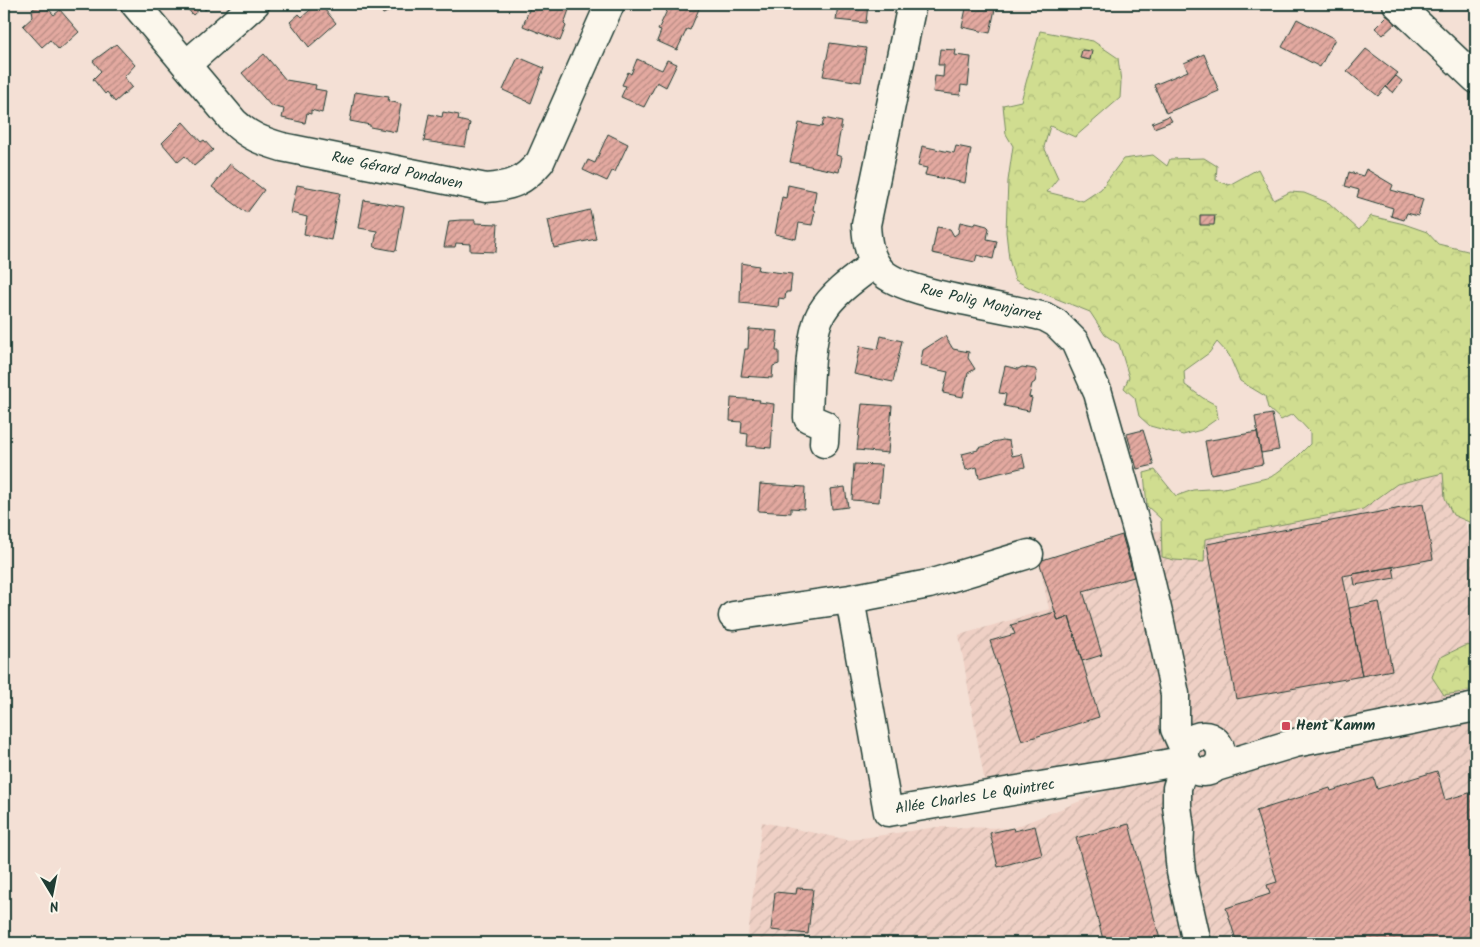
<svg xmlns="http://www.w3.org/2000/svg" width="1480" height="947" viewBox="0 0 1480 947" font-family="Kalam,sans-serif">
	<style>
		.industrial { fill: url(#industrial-furrows) }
		.forest { fill: url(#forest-crowns); stroke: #788d62 }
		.building { fill: url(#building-hatch); stroke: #1f3d34 }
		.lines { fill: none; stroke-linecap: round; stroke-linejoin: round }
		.minor-casing { stroke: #1f3d34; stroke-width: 31 }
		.minor { stroke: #fbf7ec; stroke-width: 28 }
		.poi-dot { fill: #d1495b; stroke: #fbf7ec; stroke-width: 2 }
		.labels { text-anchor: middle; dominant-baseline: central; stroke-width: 4.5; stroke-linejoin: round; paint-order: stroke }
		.street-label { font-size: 15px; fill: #1f3d34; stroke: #fbf7ec }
		.poi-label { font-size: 15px; font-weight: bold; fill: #1f3d34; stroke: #fbf7ec; text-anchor: start }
	</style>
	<defs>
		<pattern id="industrial-furrows" width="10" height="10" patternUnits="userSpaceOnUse" patternTransform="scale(1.25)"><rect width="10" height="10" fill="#efd0c5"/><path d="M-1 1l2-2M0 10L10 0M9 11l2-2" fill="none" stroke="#ccb4aa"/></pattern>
		<pattern id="forest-crowns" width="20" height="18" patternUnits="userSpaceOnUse" patternTransform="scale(1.25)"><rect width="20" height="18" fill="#d0dd90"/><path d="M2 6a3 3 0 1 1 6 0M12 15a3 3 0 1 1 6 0" fill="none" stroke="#b2bf7d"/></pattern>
		<pattern id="building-hatch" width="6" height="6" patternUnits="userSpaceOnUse" patternTransform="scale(1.25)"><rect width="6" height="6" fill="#e3a9a0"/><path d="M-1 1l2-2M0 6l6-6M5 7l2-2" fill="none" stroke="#b78b83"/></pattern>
	</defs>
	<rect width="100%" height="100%" fill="#f4e0d5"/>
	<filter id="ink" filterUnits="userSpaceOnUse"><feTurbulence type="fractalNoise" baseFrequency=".02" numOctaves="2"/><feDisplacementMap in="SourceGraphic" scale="10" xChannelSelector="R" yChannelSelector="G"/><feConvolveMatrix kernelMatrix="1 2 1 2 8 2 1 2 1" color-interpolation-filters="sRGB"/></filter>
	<g filter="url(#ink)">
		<path class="industrial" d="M1450 457 1476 570V943H747L762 822 849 840 937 827 1013 828 1133 780 985 784 959 635 1049 609 1039 561Z"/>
		<path class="forest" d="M1040 31 1093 41 1118 58 1121 82 1120 98 1075 137 1050 126 1044 147 1058 178 1047 192 1083 201 1101 189 1123 159 1153 155 1167 166 1170 159 1204 158 1217 166 1216 180 1229 185 1258 169 1274 200 1290 192 1304 193 1329 203 1359 230 1371 216 1404 224 1427 232 1438 244 1476 253V587L1469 522 1453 515 1445 498 1443 473 1397 484 1363 509 1205 539 1204 562 1174 560 1162 557 1161 519 1147 506 1144 473 1155 470 1176 496 1193 490 1224 488 1271 477 1295 459 1310 444V432L1293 414 1281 420 1268 408 1265 396 1240 381 1229 355 1217 342 1209 353 1184 371 1185 385 1203 398 1216 405 1218 418 1201 430 1183 435 1150 426 1139 416 1135 398 1124 388 1129 377 1119 344 1105 335 1090 312 1032 289 1015 280 1009 259 1006 232 1008 181 1013 146 1006 134 1003 105 1021 101Z
			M1476 645V690L1444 695 1432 677 1439 658 1464 646Z"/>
		<path class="building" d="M39 4H44L54 15 60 10 79 32 59 50 50 40 42 47 23 26 33 17 32 10Z
			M183 4H213L205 10 203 6 193 15Z
			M317 4H320L336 23 309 47 290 22 299 14 302 17Z
			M378 4H406L383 14Z
			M531 4H571L564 24 566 26 560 41 523 26Z
			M670 4H701L690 30 687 29 677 50 657 41 661 31 658 30Z
			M838 4H868L866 23 836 20Z
			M967 4H996L990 33 962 27Z
			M1387 16 1396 23 1383 35 1375 28Z
			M1297 19 1335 39 1320 67 1282 47Z
			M830 43 866 48 861 82 823 76Z
			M116 44 135 65 124 77 132 87 115 102 107 92 105 94 93 79 101 71 93 61Z
			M940 49 956 50 955 55 971 57 968 86 961 85 960 95 933 92 935 76 943 77 944 65H938Z
			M1366 49 1398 73 1378 96 1347 71Z
			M1082 50 1092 51 1090 60 1080 58Z
			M264 54 286 80 316 85 315 89 326 91 322 113 311 110V114L307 113 305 123 282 118 284 109 271 106 242 73Z
			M1204 54 1219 91 1166 113 1154 85 1188 71 1184 63Z
			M518 57 544 68 531 103 503 90Z
			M637 59 662 70 667 60 677 64 666 87 657 82 644 107 621 97 626 86 622 85 628 72 631 74Z
			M1396 76 1402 81 1393 93 1386 87Z
			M355 92 389 97 388 101 401 104 396 132 370 127V125L350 121Z
			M443 112 459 115 458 120 470 123 465 147 424 141 429 114 442 117Z
			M1169 116 1172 121 1154 128 1152 123Z
			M824 118 842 122 836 155 842 157 839 172 790 162 799 123 822 127Z
			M183 122 201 142 204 140 213 150 194 166 185 156 178 162 162 143Z
			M608 134 628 144 615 172 612 171 607 181 583 170 588 160 595 163Z
			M922 146 954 153 956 146 971 149 965 183 925 175 927 168 918 166Z
			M230 164 264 190 247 213 212 187Z
			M1366 169 1393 185 1391 190 1423 199 1418 216 1407 213 1404 220 1391 216 1393 208 1357 197 1359 190 1345 186 1349 172 1363 176Z
			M297 185 340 193 331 240 304 234 307 217 291 213Z
			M788 185 816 191 813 210 815 211 812 225 799 223 796 239 775 234 782 197 786 198Z
			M364 200 404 207 396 251 374 247 377 231 359 228Z
			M590 210 596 239 554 248 548 220Z
			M1200 215H1215L1214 225H1200Z
			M1475 216H1476V241L1469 239Z
			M461 220H475V223L498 224 496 252 470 251V244L456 243 455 247H444L449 221Z
			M960 222 973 225 976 223 987 226 989 228 987 239 997 241 993 259 977 255 975 262 932 253 937 227 950 229 954 236 958 233Z
			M741 263 759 266 758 270 792 274 790 292H786L785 299 779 298 778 307 740 303Z
			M749 329 778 331 776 351H779V364L773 366 772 378 741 376 745 349H748Z
			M881 336 902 341 893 382 854 374 860 346 878 349Z
			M945 336 953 349 969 352 968 358 975 369 968 373 963 397 943 393 948 372 920 366 923 350Z
			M1005 366 1018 369 1022 367 1035 369 1037 373 1035 382 1032 384 1029 397 1032 398 1029 411 1004 406 1006 394 999 393Z
			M731 398 760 400 759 402 774 404 771 448 747 446 748 434 741 433 742 422 730 421Z
			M862 404 892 406 888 453 857 450Z
			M1272 414 1279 450 1261 453 1255 417Z
			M1143 430 1154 465 1137 469 1127 434Z
			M1257 432 1263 464 1211 474 1205 441Z
			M1003 440 1009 441 1012 456 1022 454 1025 467 979 478 977 467 966 470 962 454 978 450V448L990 445 993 442Z
			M854 464 882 465 879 502 852 500Z
			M760 484 805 487 804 509 791 508V513L758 511Z
			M845 487 848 507 832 509 830 489Z
			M1423 504 1433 559 1343 576 1362 676 1236 699 1207 544Z
			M1122 535 1134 577 1083 591 1102 655 1082 661 1069 617 1058 621 1039 561Z
			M1393 567 1395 578 1355 585 1353 574Z
			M1379 602 1392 670 1362 676 1349 608Z
			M1055 612 1058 621 1069 617 1099 717 1022 741 990 641 1015 634 1011 625Z
			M1437 771 1445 800 1476 791V943H1237L1226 908 1270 894 1267 885 1277 882 1256 811 1330 788 1331 791 1374 778 1377 789Z
			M1129 824 1161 943H1104L1076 838Z
			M1035 826 1042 855 998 867 990 833 1013 828 1014 831Z
			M797 888 813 889 808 934 771 930 775 892 796 894Z"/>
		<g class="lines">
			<defs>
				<path id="minor" d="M135 4 234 122C250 137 262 141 282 147L486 188C512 186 523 182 540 162L610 4
					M912 4 866 225C867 241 869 258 881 271 903 295 1009 307 1045 317L1056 323 1075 342 1098 393 1145 558 1158 613 1175 694V729L1185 751
					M1397 4 1476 79
					M186 65 255 4
					M824 443 825 425 808 418C809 392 809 332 822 312 834 292 857 277 875 263
					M850 599 888 812 1118 773 1186 760
					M733 616 850 599 929 584 1029 554
					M1185 754a18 18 0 1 1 36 0a18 18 0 1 1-36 0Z
					M1187 763 1181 775 1177 788V806L1180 829 1179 851 1181 872 1197 943
					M1216 767 1295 743 1476 707"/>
			</defs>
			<use href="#minor" class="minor-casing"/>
			<use href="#minor" class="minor"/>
		</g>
	</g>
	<rect class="poi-dot" x="1281" y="721" width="10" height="10" rx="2.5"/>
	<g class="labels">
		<g class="street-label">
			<text transform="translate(397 171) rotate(12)">Rue Gérard Pondaven</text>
			<text transform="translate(981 303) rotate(13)">Rue Polig Monjarret</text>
			<text transform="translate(975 797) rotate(-9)">Allée Charles Le Quintrec</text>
		</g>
		<g class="poi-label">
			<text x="1296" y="726">Hent Kamm</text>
		</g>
	</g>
	<rect width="1480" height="947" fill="none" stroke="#fbf7ec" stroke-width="20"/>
	<rect x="10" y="10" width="1460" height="927" fill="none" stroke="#1f3d34" stroke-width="2" filter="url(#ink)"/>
	<g transform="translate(52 894) rotate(170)" stroke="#fbf7ec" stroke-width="4" paint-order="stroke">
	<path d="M0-4L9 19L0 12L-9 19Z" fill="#1f3d34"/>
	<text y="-8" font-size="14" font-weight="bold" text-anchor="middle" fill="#1f3d34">N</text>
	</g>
</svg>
